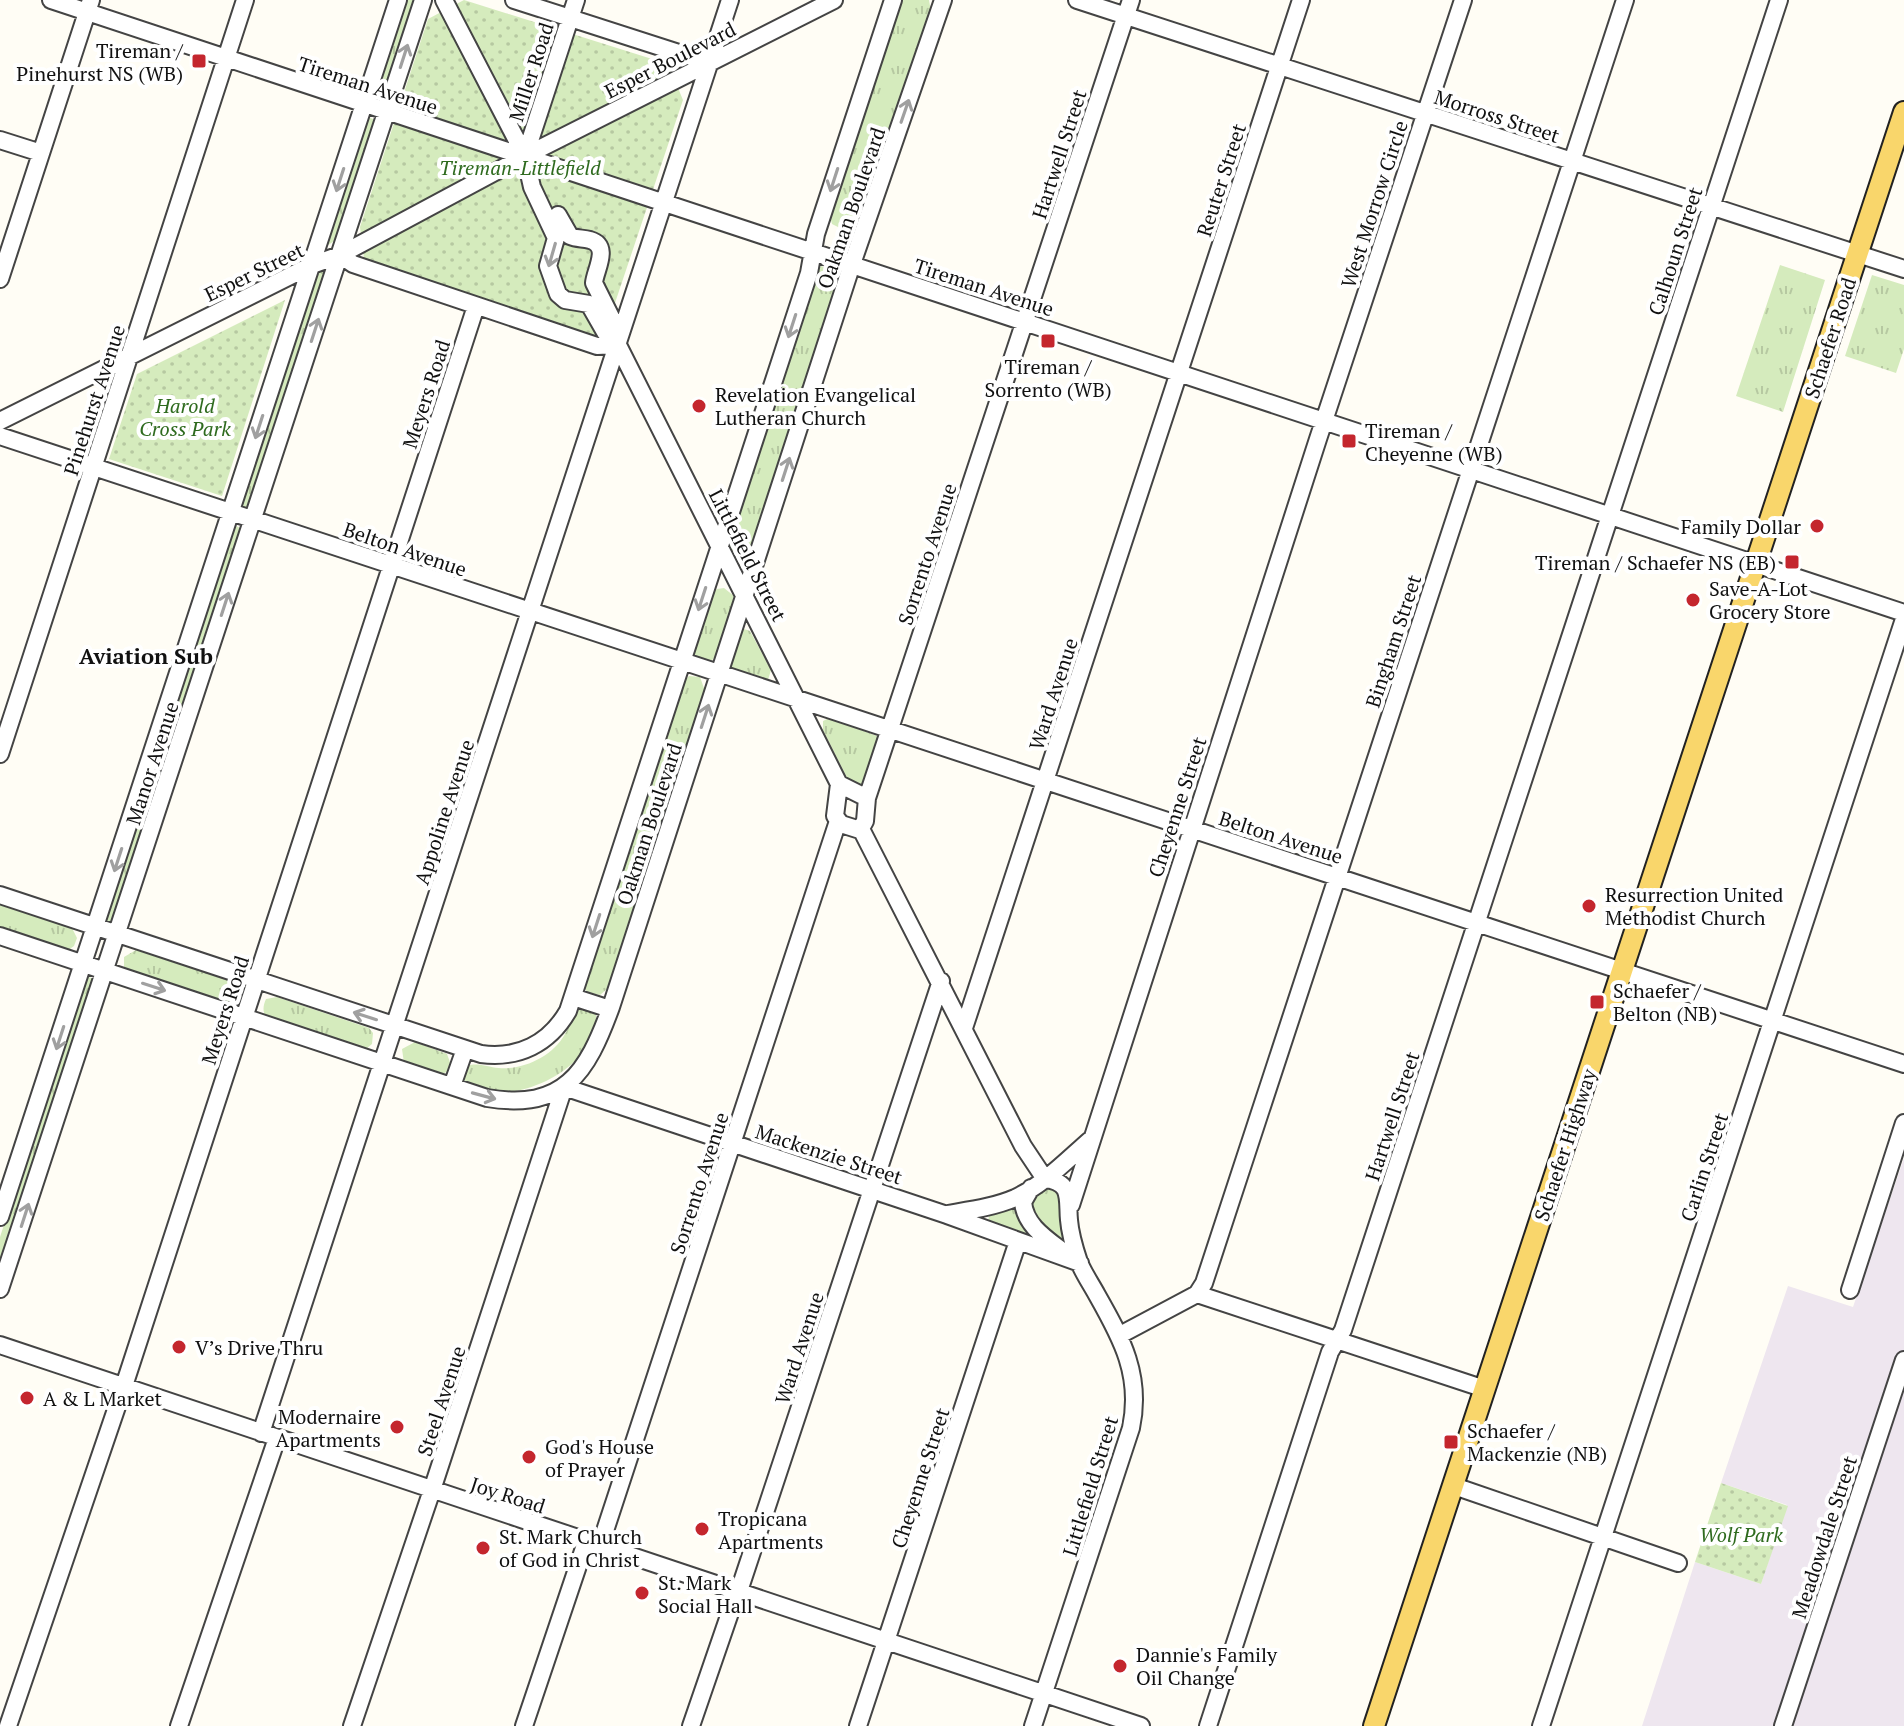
<svg xmlns="http://www.w3.org/2000/svg" width="1904" height="1726" viewBox="0 0 1904 1726" font-family="'PT Serif',serif">
	<style>
		.industrial { fill: #eee6ef }
		.grass { fill: url(#grass-tufts) }
		.park { fill: url(#park-dots) }
		.lines { fill: none; stroke-linecap: round; stroke-linejoin: round }
		.minor-casing { stroke: #444; stroke-width: 20 }
		.major-casing { stroke: #222; stroke-width: 24 }
		.minor { stroke: #fff; stroke-width: 16 }
		.major { stroke: #f9d66b; stroke-width: 20 }
		.oneway { stroke: #a0a0a0 }
		.poi-dot { fill: #c4262e; stroke: #fff; stroke-width: 3 }
		.labels { text-anchor: middle; dominant-baseline: central; stroke-width: 8; stroke-linejoin: round; paint-order: stroke }
		.poi-label { font-size: 20px; fill: #111; stroke: #fff; text-anchor: start }
		.street-label { font-size: 20px; fill: #111; stroke: #fff }
		.park-label { font-size: 20px; font-style: italic; fill: #2f6b1f; stroke: #fff }
		.neighbourhood-label { font-size: 22px; font-weight: bold; fill: #111; stroke: #fff }
	</style>
	<defs>
		<pattern id="grass-tufts" width="24" height="20" patternUnits="userSpaceOnUse" patternTransform="scale(2)"><rect width="24" height="20" fill="#d5ebbd"/><path d="M3 7l-1-3M5 7V3M7 7l1-3M15 17l-1-3M17 17v-4M19 17l1-3" fill="none" stroke="#b6c8a1"/></pattern>
		<pattern id="park-dots" width="8" height="8" patternUnits="userSpaceOnUse" patternTransform="scale(2)"><rect width="8" height="8" fill="#d5ebbd"/><path d="M2 2h.1M6 6h.1" fill="none" stroke="#b6c8a1" stroke-width="1.8" stroke-linecap="round"/></pattern>
	</defs>
	<rect width="100%" height="100%" fill="#fffdf5"/>
	<path class="industrial" d="M1904 1158V1726H1642L1695 1562 1761 1584 1787 1505 1721 1483 1788 1286 1853 1307Z"/>
	<path class="grass" d="M403 0H415L384 96 375 98 373 96Z
		M901 0H929L931 12 856 229 844 230 832 224 829 212Z
		M368 117 373 119 375 125 337 239 324 248 364 120Z
		M1780 265 1825 280 1783 412 1736 396Z
		M327 266 248 510 241 509 239 505 317 271Z
		M821 266 837 272 839 277 751 547 740 553 732 550 728 542 817 270Z
		M1872 275 1904 285V349L1896 373 1845 356Z
		M234 525 242 529 112 924 105 922V914Z
		M724 588 734 596 733 603 715 657 711 661C701 663 695 659 693 650L712 593 717 589Z
		M744 629 750 631 771 670 768 680 731 669 729 663 740 632Z
		M689 676 700 677 705 691 607 989 600 995 587 992 584 987 683 682Z
		M829 718 877 736 878 740 860 789 851 786 823 730V721Z
		M0 905 72 928 77 938 74 946 67 951 0 930Z
		M136 950 230 981 234 987V997L227 1003H221L127 971 124 968V957Z
		M86 976 94 979 0 1274V1237Z
		M277 997 369 1028 373 1033 372 1044 366 1049 267 1018C262 1012 263 1006 266 999Z
		M587 1008 596 1015C599 1069 505 1115 464 1080L467 1066C478 1062 487 1067 499 1068 524 1070 553 1056 565 1034 570 1026 572 1018 577 1010Z
		M415 1042 447 1054 451 1065 448 1071 441 1075 404 1063 402 1049Z
		M1047 1184 1060 1192 1067 1249 1031 1213V1196Z
		M1017 1201 1051 1248 988 1225 989 1214Z"/>
	<path class="park" d="M464 0 668 64 683 100 615 303 594 336 364 259 360 227 428 19Z
		M285 300 222 496 109 459 137 374Z
		M1721 1483 1788 1506 1761 1584 1695 1562Z"/>
	<g class="lines">
		<defs>
			<path id="minor" d="M51 0 1904 613
				M444 0 527 160
				M514 0 710 63
				M1077 0 1904 269
				M0 140 41 153
				M525 156 532 187 556 238 548 266 558 294 565 300 589 304 605 332 618 345 839 784 867 798 865 821 860 830 841 824 835 816 839 784
				M525 156 576 0
				M558 215 570 236C577 239 582 238 590 240 611 246 595 270 594 283L615 325 618 344
				M340 255 353 264 597 346 618 345
				M0 279 91 0
				M0 421 312 265 340 255 525 156 834 0
				M0 436C634 646 1269 854 1904 1064
				M0 754 245 0
				M867 798 1131 0
				M861 829 1023 1146 1045 1179C1073 1182 1067 1200 1069 1220 1070 1233 1075 1250 1079 1262 1084 1274 1091 1284 1097 1295 1122 1339 1142 1376 1131 1428L1033 1726
				M0 895 481 1054C518 1059 549 1044 568 1011L809 273 816 234 893 0
				M0 936 487 1098C564 1111 587 1073 611 1007L852 264 943 0
				M573 997 610 1009
				M964 1028 1301 0
				M452 1086 465 1049
				M1031 1188 1023 1202C1025 1226 1047 1239 1065 1253
				M1071 1205 1318 439 1463 0
				M948 1214C971 1210 994 1207 1015 1198 1043 1185 1067 1160 1090 1140
				M0 1217 398 0
				M0 1289 423 0
				M1850 1290 1904 1123
				M1197 1294 1204 1283 1625 0
				M1120 1335 1197 1294 1485 1389
				M0 1345 1141 1726
				M261 1433 730 0
				M1454 1486 1678 1563
				M600 1546 838 821
				M8 1726 124 1386 476 306
				M179 1726 277 1438
				M352 1726 432 1490 564 1087 947 1215 1080 1263
				M524 1726 586 1542
				M691 1726 733 1604 739 1591 941 981
				M858 1726 1018 1241
				M1208 1726 1330 1352 1343 1330 1779 0
				M1541 1726 1904 619
				M1783 1726 1904 1360"/>
			<path id="major" d="M1374 1726 1904 112"/>
		</defs>
		<use href="#minor" class="minor-casing"/>
		<use href="#major" class="major-casing"/>
		<use href="#minor" class="minor"/>
		<use href="#major" class="major"/>
	</g>
	<defs><path id="oneway-shaft" d="M-6 0H5M1.5-3L5.5 0L1.5 3" fill="none" stroke-width="1.6" stroke-linecap="round" stroke-linejoin="round" transform="scale(2)"/></defs>
	<g class="oneway">
		<use href="#oneway-shaft" transform="translate(404 56) rotate(-72)"/>
		<use href="#oneway-shaft" transform="translate(905 111) rotate(-71)"/>
		<use href="#oneway-shaft" transform="translate(340 180) rotate(108)"/>
		<use href="#oneway-shaft" transform="translate(834 180) rotate(108)"/>
		<use href="#oneway-shaft" transform="translate(552 255) rotate(106)"/>
		<use href="#oneway-shaft" transform="translate(792 326) rotate(108)"/>
		<use href="#oneway-shaft" transform="translate(315 330) rotate(-72)"/>
		<use href="#oneway-shaft" transform="translate(259 427) rotate(108)"/>
		<use href="#oneway-shaft" transform="translate(786 469) rotate(-72)"/>
		<use href="#oneway-shaft" transform="translate(702 599) rotate(108)"/>
		<use href="#oneway-shaft" transform="translate(225 604) rotate(-72)"/>
		<use href="#oneway-shaft" transform="translate(705 716) rotate(-72)"/>
		<use href="#oneway-shaft" transform="translate(118 860) rotate(108)"/>
		<use href="#oneway-shaft" transform="translate(596 926) rotate(108)"/>
		<use href="#oneway-shaft" transform="translate(154 987) rotate(18)"/>
		<use href="#oneway-shaft" transform="translate(365 1016) rotate(-162)"/>
		<use href="#oneway-shaft" transform="translate(60 1038) rotate(108)"/>
		<use href="#oneway-shaft" transform="translate(484 1096) rotate(15)"/>
		<use href="#oneway-shaft" transform="translate(25 1215) rotate(-72)"/>
	</g>
	<g class="poi-dot">
		<rect x="191" y="53" width="16" height="16" rx="4"/>
		<rect x="1040" y="333" width="16" height="16" rx="4"/>
		<circle cx="699" cy="406" r="8"/>
		<rect x="1341" y="433" width="16" height="16" rx="4"/>
		<circle cx="1817" cy="526" r="8"/>
		<rect x="1784" y="554" width="16" height="16" rx="4"/>
		<circle cx="1693" cy="600" r="8"/>
		<circle cx="1589" cy="906" r="8"/>
		<rect x="1589" y="994" width="16" height="16" rx="4"/>
		<circle cx="179" cy="1347" r="8"/>
		<circle cx="27" cy="1398" r="8"/>
		<circle cx="397" cy="1427" r="8"/>
		<rect x="1443" y="1434" width="16" height="16" rx="4"/>
		<circle cx="529" cy="1457" r="8"/>
		<circle cx="702" cy="1529" r="8"/>
		<circle cx="483" cy="1548" r="8"/>
		<circle cx="642" cy="1593" r="8"/>
		<circle cx="1120" cy="1666" r="8"/>
	</g>
	<g class="labels">
		<g class="poi-label">
			<text x="183" y="50" text-anchor="end">Tireman /<tspan x="183" dy="23">Pinehurst NS (WB)</tspan></text>
			<text x="1048" y="366" text-anchor="middle">Tireman /<tspan x="1048" dy="23">Sorrento (WB)</tspan></text>
			<text x="715" y="394">Revelation Evangelical<tspan x="715" dy="23">Lutheran Church</tspan></text>
			<text x="1365" y="430">Tireman /<tspan x="1365" dy="23">Cheyenne (WB)</tspan></text>
			<text x="1801" y="526" text-anchor="end">Family Dollar</text>
			<text x="1776" y="562" text-anchor="end">Tireman / Schaefer NS (EB)</text>
			<text x="1709" y="588">Save-A-Lot<tspan x="1709" dy="23">Grocery Store</tspan></text>
			<text x="1605" y="894">Resurrection United<tspan x="1605" dy="23">Methodist Church</tspan></text>
			<text x="1613" y="990">Schaefer /<tspan x="1613" dy="23">Belton (NB)</tspan></text>
			<text x="195" y="1347">V’s Drive Thru</text>
			<text x="43" y="1398">A &amp; L Market</text>
			<text x="381" y="1416" text-anchor="end">Modernaire<tspan x="381" dy="23">Apartments</tspan></text>
			<text x="1467" y="1430">Schaefer /<tspan x="1467" dy="23">Mackenzie (NB)</tspan></text>
			<text x="545" y="1446">God's House<tspan x="545" dy="23">of Prayer</tspan></text>
			<text x="718" y="1518">Tropicana<tspan x="718" dy="23">Apartments</tspan></text>
			<text x="499" y="1536">St. Mark Church<tspan x="499" dy="23">of God in Christ</tspan></text>
			<text x="658" y="1582">St. Mark<tspan x="658" dy="23">Social Hall</tspan></text>
			<text x="1136" y="1654">Dannie's Family<tspan x="1136" dy="23">Oil Change</tspan></text>
		</g>
		<g class="street-label">
			<text transform="translate(670 60) rotate(-27)">Esper Boulevard</text>
			<text transform="translate(531 72) rotate(-72)">Miller Road</text>
			<text transform="translate(368 85) rotate(18)">Tireman Avenue</text>
			<text transform="translate(1497 116) rotate(18)">Morross Street</text>
			<text transform="translate(1059 154) rotate(-72)">Hartwell Street</text>
			<text transform="translate(1221 180) rotate(-72)">Reuter Street</text>
			<text transform="translate(1374 204) rotate(-72)">West Morrow Circle</text>
			<text transform="translate(851 208) rotate(-71)">Oakman Boulevard</text>
			<text transform="translate(1675 251) rotate(-72)">Calhoun Street</text>
			<text transform="translate(254 272) rotate(-26)">Esper Street</text>
			<text transform="translate(984 287) rotate(18)">Tireman Avenue</text>
			<text transform="translate(1830 338) rotate(-72)">Schaefer Road</text>
			<text transform="translate(426 394) rotate(-72)">Meyers Road</text>
			<text transform="translate(94 400) rotate(-72)">Pinehurst Avenue</text>
			<text transform="translate(405 549) rotate(19)">Belton Avenue</text>
			<text transform="translate(927 554) rotate(-72)">Sorrento Avenue</text>
			<text transform="translate(748 555) rotate(63)">Littlefield Street</text>
			<text transform="translate(1393 641) rotate(-72)">Bingham Street</text>
			<text transform="translate(1053 694) rotate(-72)">Ward Avenue</text>
			<text transform="translate(152 763) rotate(-72)">Manor Avenue</text>
			<text transform="translate(1177 807) rotate(-72)">Cheyenne Street</text>
			<text transform="translate(444 812) rotate(-72)">Appoline Avenue</text>
			<text transform="translate(649 824) rotate(-72)">Oakman Boulevard</text>
			<text transform="translate(1281 837) rotate(18)">Belton Avenue</text>
			<text transform="translate(225 1010) rotate(-72)">Meyers Road</text>
			<text transform="translate(1392 1116) rotate(-72)">Hartwell Street</text>
			<text transform="translate(1565 1145) rotate(-72)">Schaefer Highway</text>
			<text transform="translate(829 1154) rotate(18)">Mackenzie Street</text>
			<text transform="translate(1704 1167) rotate(-72)">Carlin Street</text>
			<text transform="translate(699 1183) rotate(-72)">Sorrento Avenue</text>
			<text transform="translate(799 1348) rotate(-72)">Ward Avenue</text>
			<text transform="translate(441 1401) rotate(-72)">Steel Avenue</text>
			<text transform="translate(920 1478) rotate(-72)">Cheyenne Street</text>
			<text transform="translate(1090 1486) rotate(-73)">Littlefield Street</text>
			<text transform="translate(508 1495) rotate(18)">Joy Road</text>
			<text transform="translate(1824 1537) rotate(-72)">Meadowdale Street</text>
		</g>
		<g class="park-label">
			<text x="520" y="167">Tireman-Littlefield</text>
			<text x="185" y="405">Harold<tspan x="185" dy="23">Cross Park</tspan></text>
			<text x="1741" y="1534">Wolf Park</text>
		</g>
		<g class="neighbourhood-label">
			<text x="146" y="655">Aviation Sub</text>
		</g>
	</g>
</svg>
